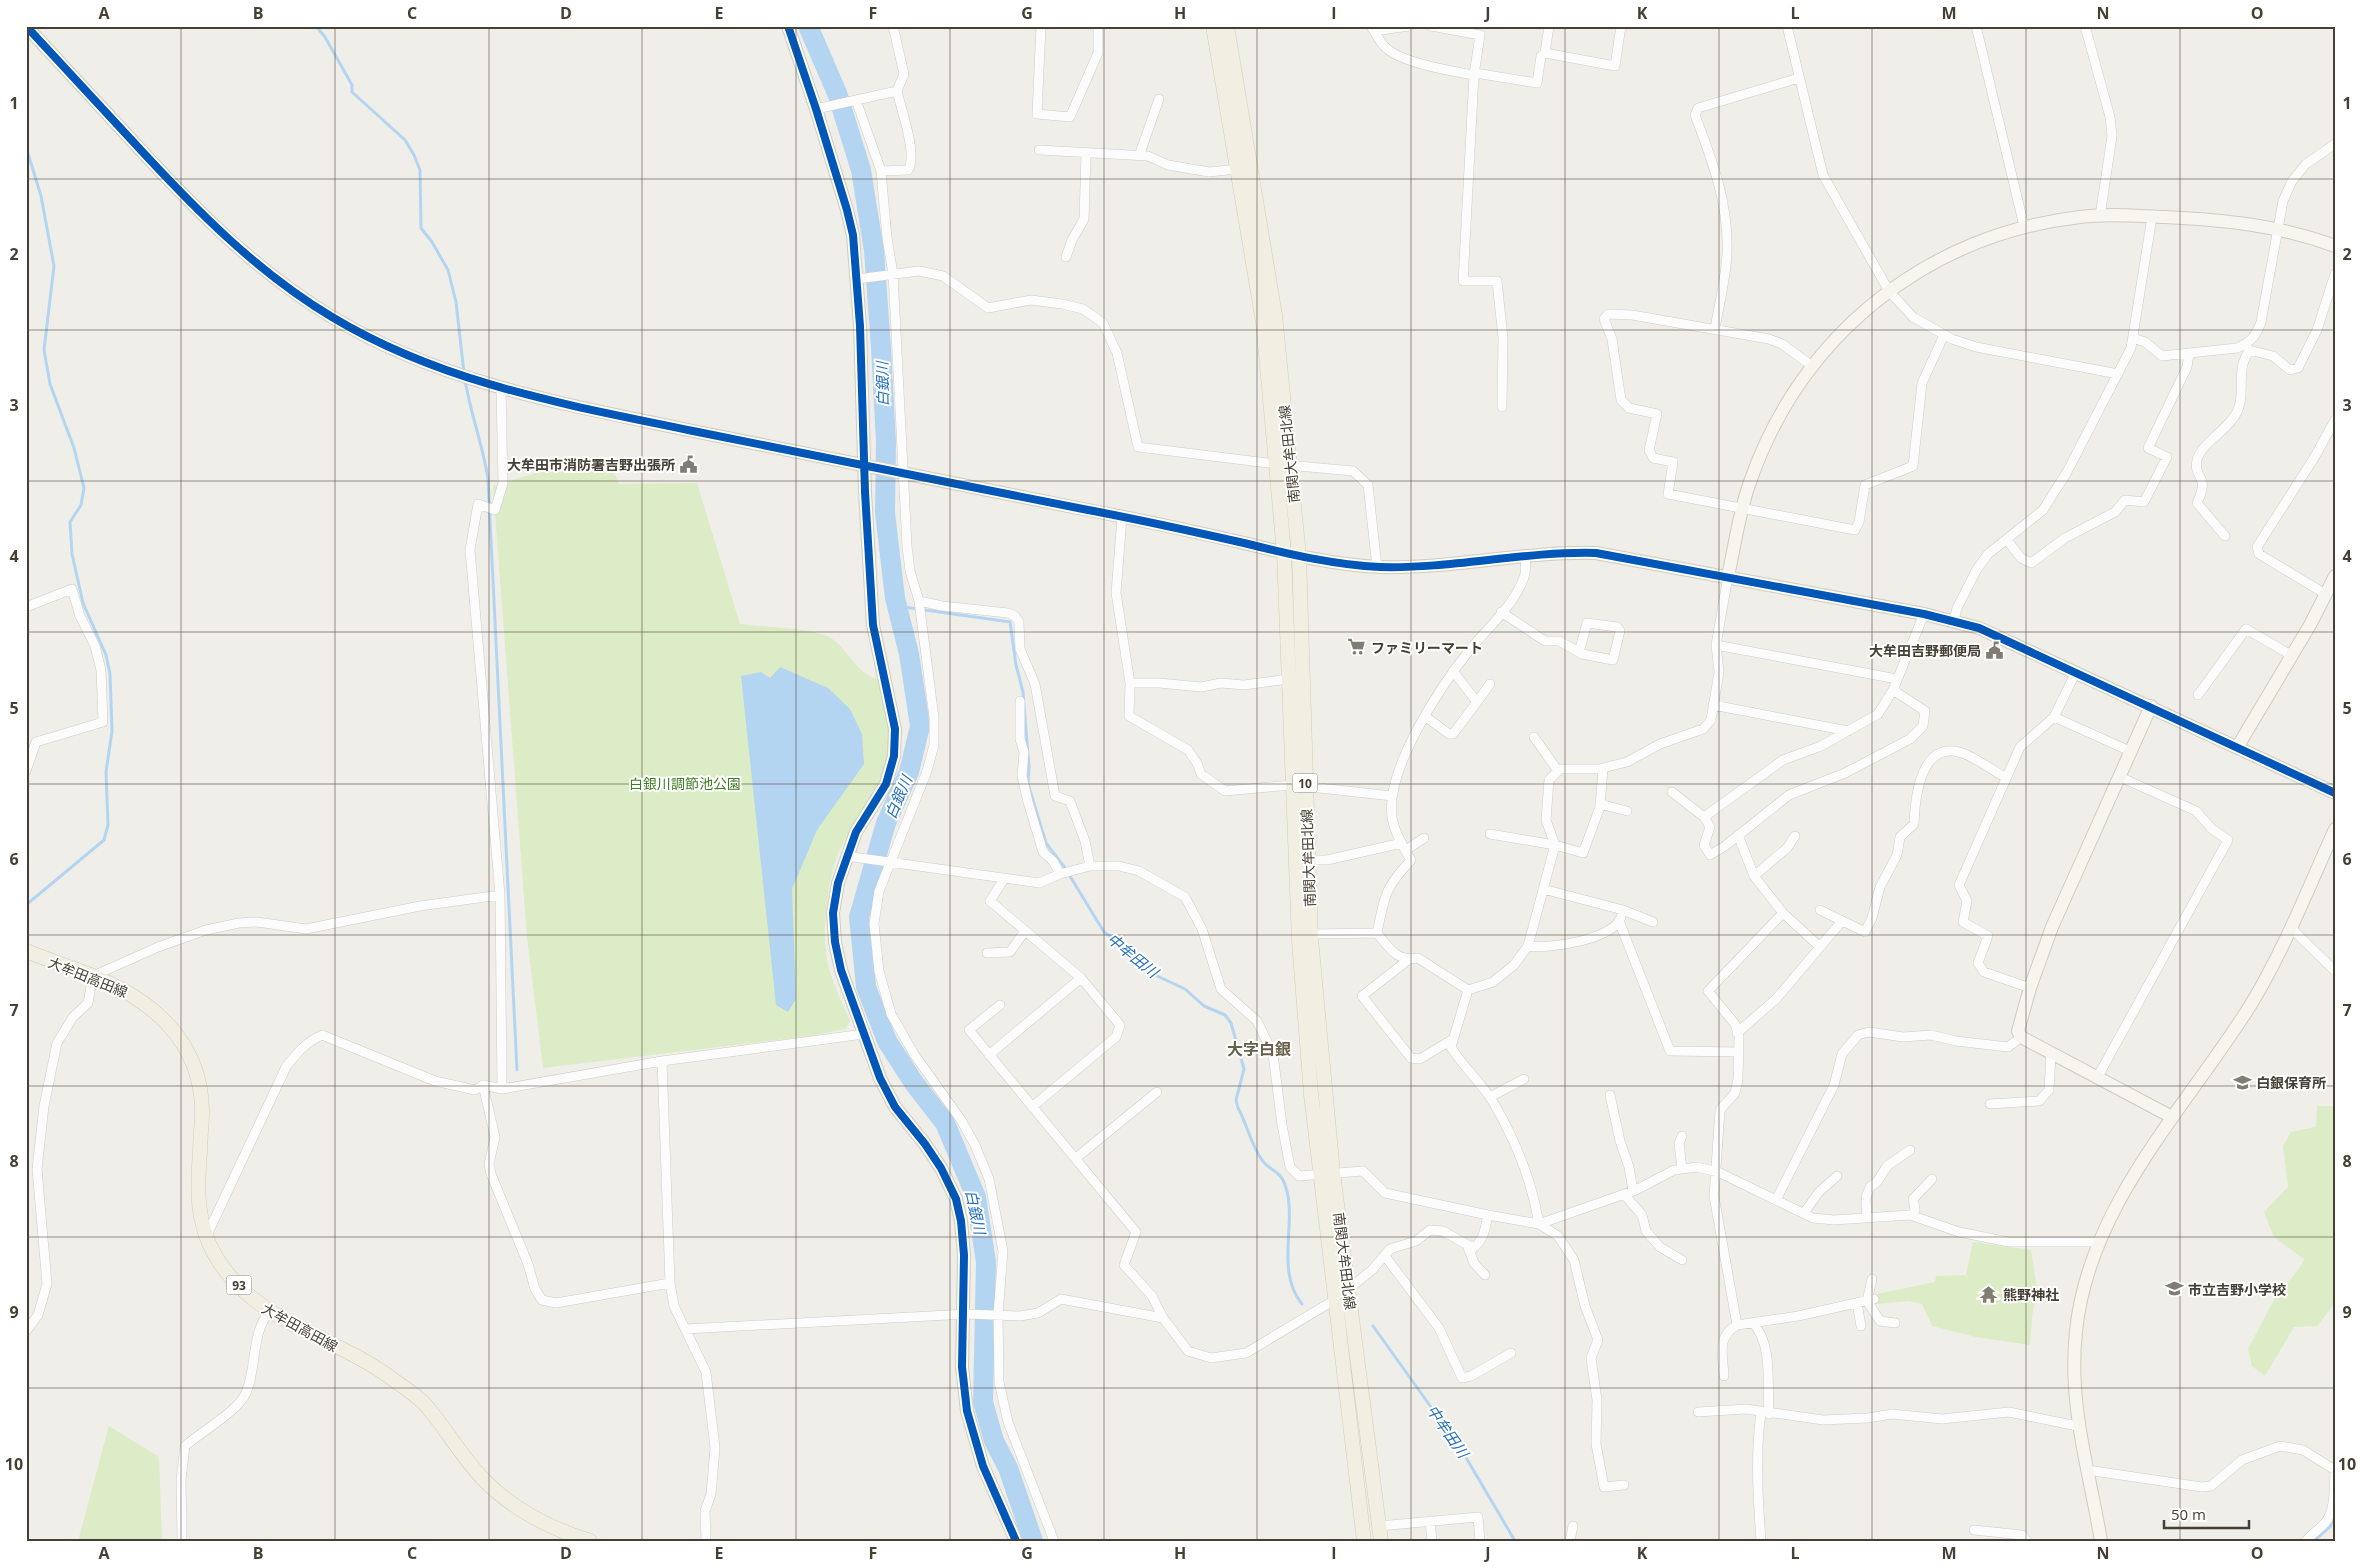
<svg xmlns="http://www.w3.org/2000/svg" width="2361" height="1567" viewBox="0 0 2361 1567" font-family="'Open Sans','Noto Sans JP',sans-serif">
	<style>
		.green { fill: #dbecc6 }
		.water { fill: #b4d5f1 }
		.lines { fill: none; stroke-linecap: round; stroke-linejoin: round }
		.stream { stroke: #b4d5f1; stroke-width: 3 }
		.river { stroke: #b4d5f1; stroke-width: 20 }
		.street-casing { stroke: #ceccc5; stroke-width: 10 }
		.secondary-casing { stroke: #d0ccbe; stroke-width: 14 }
		.primary-casing { stroke: #d4ccb4; stroke-width: 15 }
		.street { stroke: #fdfcfc; stroke-width: 9 }
		.secondary { stroke: #f6f5ee; stroke-width: 12 }
		.primary { stroke: #f1eee2; stroke-width: 14 }
		.cycleway-casing { stroke: #fff; stroke-width: 11 }
		.cycleway { stroke: #0057b8; stroke-width: 8 }
		.grid { fill: none; stroke: #464034; stroke-width: 1; stroke-opacity: 0.55 }
		.labels { text-anchor: middle; dominant-baseline: central; stroke-width: 4; stroke-linejoin: round; paint-order: stroke }
		.shield { fill: #fff; stroke: #7e7971; stroke-width: 1 }
		.shield-label { font-size: 12px; font-weight: bold; fill: #464034 }
		.street-label { font-size: 14px; fill: #464034; stroke: #fff }
		.poi-label { font-size: 14px; font-weight: bold; fill: #464034; stroke: #fff; text-anchor: start }
		.park-label { font-size: 14px; fill: #3e7c23; stroke: #fff }
		.water-label { font-size: 15px; font-style: italic; fill: #2570ba; stroke: #fff }
		.quarter-label { font-size: 16px; font-weight: bold; fill: #6a5f4a; stroke: #fff }
		.neatline { fill: none; stroke: #464034; stroke-width: 2 }
		.grid-label { font-size: 16px; text-anchor: middle; font-weight: bold; fill: #464034 }
	</style>
	<rect width="100%" height="100%" fill="#f0eee8"/>
	<path class="green" d="M610 463 619 484 697 483 740 624C762 627 810 628 827 636 848 646 855 675 879 679 888 714 895 753 878 787 867 810 849 829 839 852 826 882 820 941 830 972 835 988 843 1005 850 1021L846 1029 809 1036 543 1068 527 937 493 486 559 466Z
		M2317 1106H2335V1303L2317 1326 2294 1327 2265 1376 2252 1366 2248 1349 2276 1296 2299 1269 2304 1259 2274 1237 2264 1212 2288 1187 2283 1146 2291 1132 2316 1127Z
		M1973 1242 2031 1250 2037 1290 2032 1316 2030 1345 1976 1337 1932 1326 1922 1304 1909 1301 1878 1304 1877 1294 1935 1282 1936 1276 1966 1275Z
		M109 1426 159 1457 162 1541H78Z"/>
	<path class="water" d="M780 667 828 688 850 709 862 734 864 764 817 830 792 889 796 999 788 1012 776 1005 741 676 761 672 770 678Z"/>
	<g class="lines">
		<path class="stream" d="M316 26 325 37 352 85V92L405 140 414 155 420 170 421 228 432 242 448 270 456 302 464 373
			M26 147 41 196 54 266 44 350 50 384 74 448 84 488 81 505 70 522 72 554 83 603 106 655 110 674 112 731 106 772 108 825 104 840 26 905
			M465 379C470 413 483 445 488 479L517 1070
			M897 606 1010 622 1016 665 1023 692 1029 767 1028 784 1046 843 1065 868 1104 932 1124 945 1155 975 1185 989 1204 1006 1225 1015 1231 1023 1244 1069 1236 1100 1238 1108C1247 1124 1251 1145 1262 1160 1270 1172 1281 1169 1286 1188 1297 1223 1275 1271 1302 1304
			M1373 1326 1461 1449 1515 1541
			M2314 1541 2331 1526 2332 1519"/>
		<path class="river" d="M808 26 837 93 861 170 874 251 881 348 886 442 885 513 895 598 909 654 920 726 909 772 886 823 859 917 866 987 887 1041 914 1083 945 1123 976 1197 986 1262 983 1402 994 1441 1008 1468 1033 1541"/>
		<defs>
			<path id="street" d="M1041 26 1037 114 1070 117 1098 53V26
				M1371 26C1375 33 1379 40 1384 46 1400 63 1451 71 1474 75
				M1431 26 1480 35 1474 75 1463 281H1497L1503 338 1502 407
				M1549 26 1545 53 1615 66 1621 26
				M1787 26 1823 175 1889 291 1913 317 1952 339 1976 347 2118 374
				M1976 26 2024 226
				M2085 26 2110 117 2112 136 2100 216
				M1374 31 1409 26
				M1475 73 1537 83 1541 56 1545 53
				M856 100 881 171 887 238 893 274 907 546 910 571 919 601 934 718V745L927 771 879 891 874 924 879 971 891 1014 914 1054 961 1120 975 1145 989 1179 1003 1251 998 1315 999 1382 1008 1422 1054 1541
				M816 109 897 91 904 74 893 26
				M1039 150 1148 156 1168 165 1209 172 1237 169
				M1139 156 1159 99
				M881 171 908 170C918 155 901 109 897 91
				M1066 257 1072 240 1084 219 1086 154
				M857 279 919 271 943 276 988 308 1031 300 1062 304 1083 309 1103 323 1117 353 1138 447 1276 464 1353 471 1368 485 1377 567
				M1715 329C1719 304 1726 278 1727 253 1729 204 1712 160 1695 115L1698 108 1799 78
				M2133 338 2145 342 2162 356 2237 348C2251 342 2256 336 2261 322L2283 201 2292 181 2306 164 2335 144
				M2246 346 2249 350 2273 356 2290 370 2298 368 2317 330 2335 274
				M1812 366 1782 344 1769 339 1632 315 1608 314 1604 319 1612 339 1621 400 1629 408 1657 414 1649 450 1653 458 1673 462 1668 494 1855 530 1859 522 1865 485 1913 466 1922 383 1944 335
				M1122 517 1116 593 1130 683 1129 716 1188 750 1197 763 1201 774 1225 791 1292 785 1392 796
				M2225 536 2197 503C2211 474 2193 480 2197 460 2200 444 2230 429 2238 410 2244 397 2239 379 2243 364 2244 360 2247 355 2249 350
				M2007 540 2021 558 2031 563 2065 538 2115 512 2125 500 2144 502 2167 457 2148 448 2187 367 2189 353
				M2327 595 2259 554 2257 547 2314 458 2335 420
				M919 601 942 606 1008 613 1015 616 1019 622 1020 649 1035 684 1055 796 1070 801 1085 841 1090 866
				M26 607 72 589 80 616 95 646 101 670 103 722 36 742 26 771
				M1501 612 1545 641H1559L1582 654 1613 660 1620 631 1617 627 1587 623 1579 652
				M1954 621 1957 608 1977 569 1988 554 2043 510 2067 472 2131 348 2152 217
				M1716 645 1897 679
				M1130 683H1159L1201 687 1221 683 1244 685 1288 679
				M1893 690 1878 714 1821 746 1783 760 1704 817 1710 827 1704 845 1710 855 1725 846 1789 795 1845 773 1910 739 1923 726 1925 711 1893 690 1924 614
				M2198 695 2246 629 2291 655
				M1020 701V739L1024 752 1022 776 1028 802 1043 852 1053 861 1060 874
				M1477 702 1490 684
				M1713 705 1848 731
				M1426 717 1449 734H1453L1477 702 1453 671
				M2054 717 2076 672
				M1534 737 1558 771
				M1672 792 1704 817
				M1600 804 1627 811
				M1490 834 1555 845 1583 853 1600 807 1603 768
				M1738 835 1754 876 1783 913 1820 947
				M1406 850 1424 838
				M846 856 1039 883 1060 874 1090 866H1119L1139 871 1185 897 1202 929 1221 989 1257 1021 1273 1054 1282 1125 1290 1167 1299 1176 1363 1171 1385 1193 1488 1215 1539 1224 1558 1236 1574 1260 1585 1306 1598 1340 1591 1358 1597 1400 1596 1444 1604 1487 1624 1485
				M1308 860H1327L1402 843
				M1754 876 1787 848 1795 836
				M1004 879 990 901 1081 978 1120 1025 1116 1037 1032 1107
				M1543 889 1623 910 1653 922
				M500 895 470 550 478 504 495 510 503 483 501 389
				M1820 910 1865 932 1872 918 1880 887 1897 855 1900 837 1914 824C1915 797 1921 739 1962 753 1977 758 1992 770 2006 778
				M1619 921 1670 1051 1739 1052
				M2291 928 2335 971
				M1311 934 1377 933
				M1528 946C1549 949 1613 940 1621 917
				M987 953 1010 952 1025 931
				M1408 960 1362 996 1411 1058 1420 1059 1453 1039
				M2030 988 1984 972 1978 963 1988 936 1963 922 1967 901 1959 885 2020 747 2054 717 2132 752
				M1468 990 1493 982 1514 965 1528 946 1555 845 1546 820 1549 780 1560 769H1599L1627 762 1660 744 1703 729 1711 720 1719 672 1716 645 1728 576
				M1468 990 1418 958C1397 962 1389 948 1377 933 1385 895 1384 889 1411 860 1404 848 1396 836 1393 822 1381 774 1442 684 1472 647 1490 626 1517 602 1525 574 1526 568 1525 561 1526 555
				M1468 990 1451 1047C1463 1067 1481 1082 1493 1102 1515 1139 1532 1182 1539 1224
				M1000 1005 969 1030 1136 1232 1124 1265 1152 1296 1163 1318 1188 1351 1211 1358 1246 1353 1336 1299 1372 1270 1390 1249 1416 1241 1430 1230 1443 1231 1473 1248C1484 1240 1485 1229 1488 1215
				M1737 1033 1776 999 1842 921
				M989 1055 1081 978
				M662 1061 670 1283 674 1306 706 1372 715 1448 711 1494 705 1511 706 1541
				M2097 1078 2228 840 2212 829 2196 811 2120 777
				M483 1085 495 1137 489 1164 491 1174 528 1264 535 1289 542 1300 556 1303 670 1283
				M1610 1095 1620 1141 1629 1167 1633 1191
				M1490 1097 1524 1079
				M1990 1104 2039 1101 2049 1090 2051 1053
				M1682 1136 1679 1143 1682 1169
				M1076 1158 1157 1092
				M1624 1194 1642 1215 1646 1231 1660 1247 1682 1260
				M1776 1200 1834 1085 1842 1054 1858 1035 1869 1032 1903 1037 1931 1035 1956 1041 2008 1047 2021 1037
				M1804 1213 1819 1192 1837 1176
				M1913 1216 1915 1209 1913 1199 1932 1179
				M1867 1218 1866 1197 1870 1187 1877 1182 1887 1166 1910 1150
				M1539 1224 1636 1190 1674 1170 1697 1167 1718 1172 1813 1218 1834 1220 1910 1215 1959 1232 2009 1242H2098
				M206 1237 286 1067C296 1054 306 1042 322 1035L435 1081 475 1090 483 1085 502 1089 662 1061 864 1034
				M1467 1245 1474 1263 1485 1275
				M1385 1256 1439 1328 1462 1378 1471 1376 1511 1353
				M1872 1279 1867 1301 1880 1321 1895 1323
				M1857 1303 1861 1326
				M1753 1323C1773 1344 1767 1385 1769 1414
				M1737 1325 1714 1196 1720 1110 1735 1093 1738 1079 1739 1036 1735 1024 1708 991 1783 913
				M685 1329 967 1314 1020 1316 1038 1313 1061 1299 1163 1318
				M26 1331 38 1315 47 1284 37 1169 44 1106 57 1043 73 1017 88 1003 93 976 158 947 206 930 239 923 257 922 306 929 420 906 500 895 502 1089
				M1724 1376C1723 1355 1716 1337 1737 1325L1798 1316 1874 1299
				M1698 1412 1746 1409 1823 1420 1868 1418 1892 1414 1942 1419 2009 1412 2077 1426
				M1761 1413C1755 1455 1758 1499 1761 1541
				M2087 1470 2202 1487 2211 1486 2242 1460 2280 1446 2303 1450 2335 1470C2334 1486 2336 1512 2324 1524 2318 1530 2312 1534 2306 1541
				M1430 1521 1432 1541
				M1379 1526 1478 1517 1480 1541
				M1974 1530 2022 1535 2027 1541
				M182 1541 181 1480 185 1446C202 1431 237 1412 246 1393 257 1367 251 1334 269 1312
				M1570 1541 1573 1526"/>
			<path id="secondary" d="M26 26C63 66 101 107 138 147 197 211 257 272 332 317 443 384 569 405 693 431 823 458 953 483 1083 509 1137 519 1191 531 1244 543 1288 554 1335 565 1380 567 1453 569 1523 551 1596 553L1924 614 1979 628 2335 793
				M788 26 816 109 847 210 853 235 860 326 865 492 873 625 895 729 894 756 886 784 856 832 838 883 833 913 835 942 841 970 880 1078 895 1107 925 1144 941 1168 956 1199 961 1221 964 1255 962 1367 967 1411 983 1466 1016 1541
				M1728 576C1735 545 1739 512 1750 482 1801 335 1926 235 2080 217 2108 213 2137 216 2165 217 2225 220 2278 225 2335 246
				M2151 706 2052 927 2030 988 2018 1031 2021 1037 2172 1117
				M2238 746 2310 625 2335 576
				M2101 1541C2089 1469 2068 1405 2076 1331 2089 1205 2185 1109 2250 1006 2284 950 2308 889 2335 829"/>
			<path id="primary" d="M1213 26 1263 322 1284 553 1299 941 1311 1094 1364 1541
				M1227 26 1275 315 1299 556 1311 939 1333 1173 1381 1541
				M26 951C48 960 71 967 93 976 153 1000 202 1042 202 1112 202 1125 200 1139 200 1152 197 1188 196 1223 215 1255 254 1323 333 1335 391 1378 403 1387 420 1397 429 1409 448 1432 463 1458 483 1479 512 1509 552 1529 590 1541"/>
		</defs>
		<use href="#street" class="street-casing"/>
		<use href="#secondary" class="secondary-casing"/>
		<use href="#primary" class="primary-casing"/>
		<use href="#street" class="street"/>
		<use href="#secondary" class="secondary"/>
		<use href="#primary" class="primary"/>
		<defs>
			<path id="cycleway" d="M26 26C63 66 101 107 138 147 197 211 257 272 332 317 443 384 569 405 693 431 823 458 953 483 1083 509 1137 519 1191 531 1244 543 1288 554 1335 565 1380 567 1453 569 1523 551 1596 553L1924 614 1979 628 2335 793
				M788 26 816 109 847 210 853 235 860 326 865 492 873 625 895 729 894 756 886 784 856 832 838 883 833 913 835 942 841 970 880 1078 895 1107 925 1144 941 1168 956 1199 961 1221 964 1255 962 1367 967 1411 983 1466 1016 1541"/>
		</defs>
		<use href="#cycleway" class="cycleway-casing"/>
		<use href="#cycleway" class="cycleway"/>
	</g>
	<path class="grid" d="M181 26V1541M335 26V1541M489 26V1541M642 26V1541M796 26V1541M950 26V1541M1104 26V1541M1257 26V1541M1411 26V1541M1565 26V1541M1719 26V1541M1872 26V1541M2026 26V1541M2180 26V1541M26 179H2335M26 330H2335M26 481H2335M26 632H2335M26 784H2335M26 935H2335M26 1086H2335M26 1237H2335M26 1388H2335"/>
	<defs>
		<symbol id="civic-bare" viewBox="-9 -9 18 18"><path d="M-.6-6.5H3V-4.5H.6V-3L4-1V1h2V6H-6V1h2V-1L-.6-3ZM-1.2 2.5V6h2.4V2.5Z" fill="#827d73" stroke="#fff" stroke-width="2.5" paint-order="stroke"/></symbol>
		<symbol id="supermarket-bare" viewBox="-9 -9 18 18"><path d="M-6-5.5h2.5l.6 2H6L4.5 2H-2.5L-4.4-4H-6ZM-1.5 3.2a1.3 1.3 0 1 0 .1 0ZM3 3.2a1.3 1.3 0 1 0 .1 0Z" fill="#827d73" stroke="#fff" stroke-width="2.5" paint-order="stroke"/></symbol>
		<symbol id="school-bare" viewBox="-9 -9 18 18"><path d="M0-5L7-2L0 1L-7-2ZM-4 1L0 2.5L4 1V4Q0 6-4 4Z" fill="#827d73" stroke="#fff" stroke-width="2.5" paint-order="stroke"/></symbol>
		<symbol id="temple-bare" viewBox="-9 -9 18 18"><path d="M0-6L5-2H3V0L6.5 2.5H4V6H1.5V3h-3V6H-4V2.5H-6.5L-3 0V-2H-5Z" fill="#827d73" stroke="#fff" stroke-width="2.5" paint-order="stroke"/></symbol>
	</defs>
	<g fill-rule="evenodd">
		<use href="#civic-bare" x="676" y="452" width="25" height="25"/>
		<use href="#supermarket-bare" x="1344" y="634" width="25" height="25"/>
		<use href="#civic-bare" x="1982" y="638" width="25" height="25"/>
		<use href="#school-bare" x="2230" y="1070" width="25" height="25"/>
		<use href="#school-bare" x="2162" y="1276" width="25" height="25"/>
		<use href="#temple-bare" x="1976" y="1282" width="25" height="25"/>
	</g>
	<g class="labels">
		<g class="shield">
			<rect x="1292.5" y="773.5" width="25" height="19" rx="4"/>
			<rect x="226.5" y="1275.5" width="25" height="19" rx="4"/>
		</g>
		<g class="shield-label">
			<text x="1305" y="783">10</text>
			<text x="239" y="1285">93</text>
		</g>
		<g class="street-label">
			<text transform="translate(1289 454) rotate(-96)">南関大牟田北線</text>
			<text transform="translate(1308 858) rotate(-92)">南関大牟田北線</text>
			<text transform="translate(88 977) rotate(22)">大牟田高田線</text>
			<text transform="translate(1345 1261) rotate(83)">南関大牟田北線</text>
			<text transform="translate(300 1327) rotate(29)">大牟田高田線</text>
		</g>
		<g class="poi-label">
			<text x="675" y="464" text-anchor="end">大牟田市消防署吉野出張所</text>
			<text x="1371" y="647">ファミリーマート</text>
			<text x="1981" y="650" text-anchor="end">大牟田吉野郵便局</text>
			<text x="2256" y="1082">白銀保育所</text>
			<text x="2188" y="1289">市立吉野小学校</text>
			<text x="2003" y="1294">熊野神社</text>
		</g>
		<g class="park-label">
			<text x="685" y="783">白銀川調節池公園</text>
		</g>
		<g class="water-label">
			<text transform="translate(882 384) rotate(-91)">白銀川</text>
			<text transform="translate(898 797) rotate(-67)">白銀川</text>
			<text transform="translate(1133 955) rotate(39)">中牟田川</text>
			<text transform="translate(976 1212) rotate(78)">白銀川</text>
			<text transform="translate(1448 1431) rotate(55)">中牟田川</text>
		</g>
		<g class="quarter-label">
			<text x="1259" y="1049">大字白銀</text>
		</g>
	</g>
	<rect width="2361" height="1567" fill="none" stroke="#ffffff" stroke-width="55"/>
	<path d="M2164 1520v8h85v-8" fill="none" stroke="#464034" stroke-width="2.5"/>
	<text x="2171" y="1520" font-size="15" fill="#464034" stroke="#ffffff" stroke-width="4" paint-order="stroke">50 m</text>
	<rect x="28" y="28" width="2306" height="1512" class="neatline"/>
	<g class="grid-label">
		<text x="104" y="19">A</text>
		<text x="258" y="19">B</text>
		<text x="412" y="19">C</text>
		<text x="566" y="19">D</text>
		<text x="719" y="19">E</text>
		<text x="873" y="19">F</text>
		<text x="1027" y="19">G</text>
		<text x="1180" y="19">H</text>
		<text x="1334" y="19">I</text>
		<text x="1488" y="19">J</text>
		<text x="1642" y="19">K</text>
		<text x="1795" y="19">L</text>
		<text x="1949" y="19">M</text>
		<text x="2103" y="19">N</text>
		<text x="2257" y="19">O</text>
		<text x="14" y="109">1</text>
		<text x="2347" y="109">1</text>
		<text x="14" y="260">2</text>
		<text x="2347" y="260">2</text>
		<text x="14" y="411">3</text>
		<text x="2347" y="411">3</text>
		<text x="14" y="562">4</text>
		<text x="2347" y="562">4</text>
		<text x="14" y="714">5</text>
		<text x="2347" y="714">5</text>
		<text x="14" y="865">6</text>
		<text x="2347" y="865">6</text>
		<text x="14" y="1016">7</text>
		<text x="2347" y="1016">7</text>
		<text x="14" y="1167">8</text>
		<text x="2347" y="1167">8</text>
		<text x="14" y="1318">9</text>
		<text x="2347" y="1318">9</text>
		<text x="14" y="1470">10</text>
		<text x="2347" y="1470">10</text>
		<text x="104" y="1559">A</text>
		<text x="258" y="1559">B</text>
		<text x="412" y="1559">C</text>
		<text x="566" y="1559">D</text>
		<text x="719" y="1559">E</text>
		<text x="873" y="1559">F</text>
		<text x="1027" y="1559">G</text>
		<text x="1180" y="1559">H</text>
		<text x="1334" y="1559">I</text>
		<text x="1488" y="1559">J</text>
		<text x="1642" y="1559">K</text>
		<text x="1795" y="1559">L</text>
		<text x="1949" y="1559">M</text>
		<text x="2103" y="1559">N</text>
		<text x="2257" y="1559">O</text>
	</g>
</svg>
